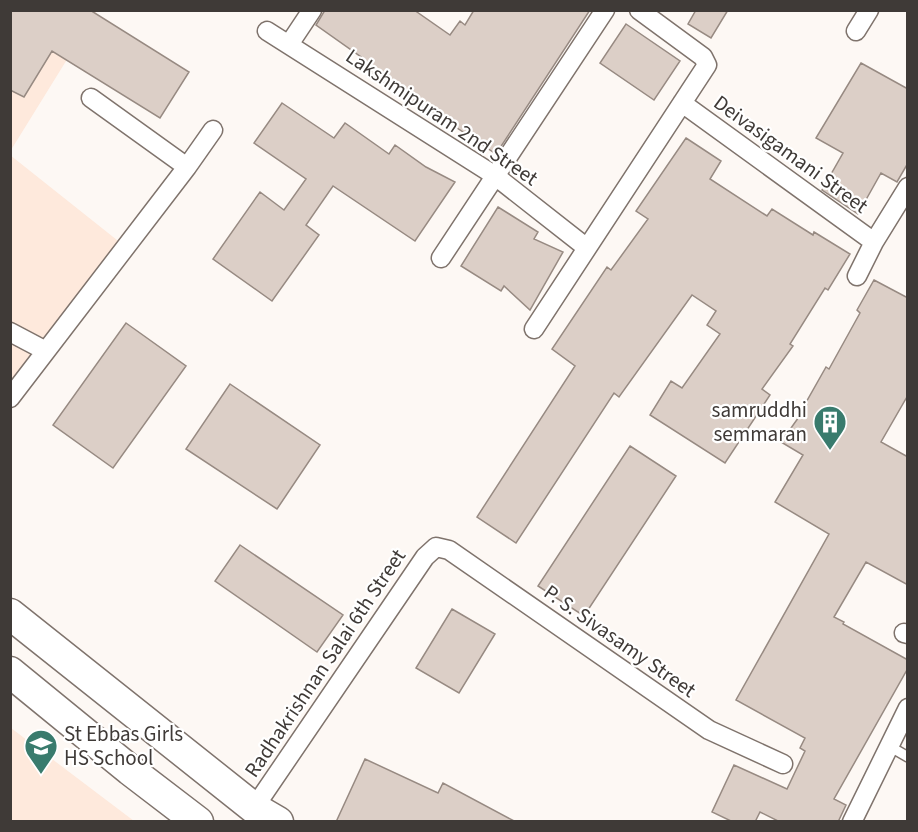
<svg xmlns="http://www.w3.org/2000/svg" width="918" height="832" viewBox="0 0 918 832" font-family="'Source Sans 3',sans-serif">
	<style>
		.built { fill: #fee9dc }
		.building { fill: #dccfc7; stroke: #978a82; stroke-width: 1.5 }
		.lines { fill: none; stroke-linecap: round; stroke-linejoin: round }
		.lane-casing { stroke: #7f736c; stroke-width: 12 }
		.street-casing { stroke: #7f736c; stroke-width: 21 }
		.primary-casing { stroke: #7f736c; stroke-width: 33 }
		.lane { stroke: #fff; stroke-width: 9 }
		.street { stroke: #fff; stroke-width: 18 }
		.primary { stroke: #fff; stroke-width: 30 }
		.labels { text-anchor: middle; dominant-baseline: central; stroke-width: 4.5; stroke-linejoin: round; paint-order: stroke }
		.street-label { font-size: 21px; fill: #3f3a37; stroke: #fff }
		.poi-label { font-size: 21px; fill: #3f3a37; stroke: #fff; text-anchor: end }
	</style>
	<rect width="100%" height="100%" fill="#fdf8f4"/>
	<path class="built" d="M11 11H97L11 150Z
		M10 155 127 248 10 403Z
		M10 728H11L134 821H11Z"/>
	<path class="building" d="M10 10H90L189 72 160 118 52 51 24 97 10 90Z
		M325 10H414L450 35 460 21 465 25 474 10H590L496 154 451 124 449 127 356 63 361 57 316 25Z
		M696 10H728L711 38 688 24Z
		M626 24 680 61 654 100 600 63Z
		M861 63 908 89V163L897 182 881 173 858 214 822 190 843 153 816 138Z
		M282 103 334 138 345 123 389 154 395 145 426 167 455 182 415 241 333 186 306 225 319 235 272 301 213 259 260 192 284 210 306 179 254 143Z
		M686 138 721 161 710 179 767 216 772 209 813 235 814 232 850 254 828 290 825 288 790 344 793 346 762 389 770 395 725 463 650 415 671 381 682 388 720 334 707 325 716 311 692 295 619 397 614 393 516 543 477 517 575 366 552 349 607 267 611 270 648 219 636 211Z
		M498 207 538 232 534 239 563 252 530 310 504 286 501 291 461 266Z
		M874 280 908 298V395L881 442 908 457V585L866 562 834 617 844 622 843 624 908 660V668L834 799 846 805 838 822H780L760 812 755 822H733L712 812 734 765 787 789 805 751 800 748 805 738 736 700 829 534 775 502 803 455 781 442 806 407 804 406 826 367 829 369 860 313 857 310Z
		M126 323 186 366 113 468 53 425Z
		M230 384 320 445 277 509 186 449Z
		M630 446 676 476 584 616 538 586Z
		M240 545 343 615 317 652 215 581Z
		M452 609 495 634 459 693 416 668Z
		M365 759 438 793 443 783 516 822H336Z"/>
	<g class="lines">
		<defs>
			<path id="lane" d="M889 746 908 757"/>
			<path id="street" d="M267 31 494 175 587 248
				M856 31 869 10
				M290 43 312 10
				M91 98 187 167 213 130
				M682 103 874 242
				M441 258 605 10
				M857 276 874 242 908 187
				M534 329 707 65 703 57 639 10
				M10 332 46 351
				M10 398 187 167
				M904 633 908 634
				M254 808 425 557 436 547 449 550 709 730 783 764
				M852 822 908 708"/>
			<path id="primary" d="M10 614 254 808 278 822
				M10 672 130 770 198 822"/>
		</defs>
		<use href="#lane" class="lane-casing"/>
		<use href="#street" class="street-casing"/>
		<use href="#primary" class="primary-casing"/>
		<use href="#lane" class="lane"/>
		<use href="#street" class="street"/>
		<use href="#primary" class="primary"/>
	</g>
	<defs>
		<symbol id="building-pin" viewBox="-11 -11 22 30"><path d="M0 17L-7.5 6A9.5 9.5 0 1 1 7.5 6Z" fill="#397b6d" stroke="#fff"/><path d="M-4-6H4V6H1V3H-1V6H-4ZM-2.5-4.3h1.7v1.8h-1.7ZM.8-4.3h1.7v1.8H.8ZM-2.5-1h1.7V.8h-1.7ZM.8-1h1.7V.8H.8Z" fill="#fff"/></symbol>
		<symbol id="school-pin" viewBox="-11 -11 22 30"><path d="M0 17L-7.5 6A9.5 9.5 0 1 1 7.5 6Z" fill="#397b6d" stroke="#fff"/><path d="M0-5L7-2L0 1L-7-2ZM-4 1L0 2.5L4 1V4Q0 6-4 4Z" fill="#fff"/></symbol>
	</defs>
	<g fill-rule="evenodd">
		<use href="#building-pin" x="811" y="403" width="38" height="52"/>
		<use href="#school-pin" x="22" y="727" width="38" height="52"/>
	</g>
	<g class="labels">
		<g class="street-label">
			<text transform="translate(442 117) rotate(34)">Lakshmipuram 2nd Street</text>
			<text transform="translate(791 154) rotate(36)">Deivasigamani Street</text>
			<text transform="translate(620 641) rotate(35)">P. S. Sivasamy Street</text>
			<text transform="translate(325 663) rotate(-56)">Radhakrishnan Salai 6th Street</text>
		</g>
		<g class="poi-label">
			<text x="807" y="410">samruddhi<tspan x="807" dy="24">semmaran</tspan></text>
			<text x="64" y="734" text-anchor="start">St Ebbas Girls<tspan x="64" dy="24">HS School</tspan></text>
		</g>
	</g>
	<rect width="918" height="832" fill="none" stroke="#3f3a37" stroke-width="24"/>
</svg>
